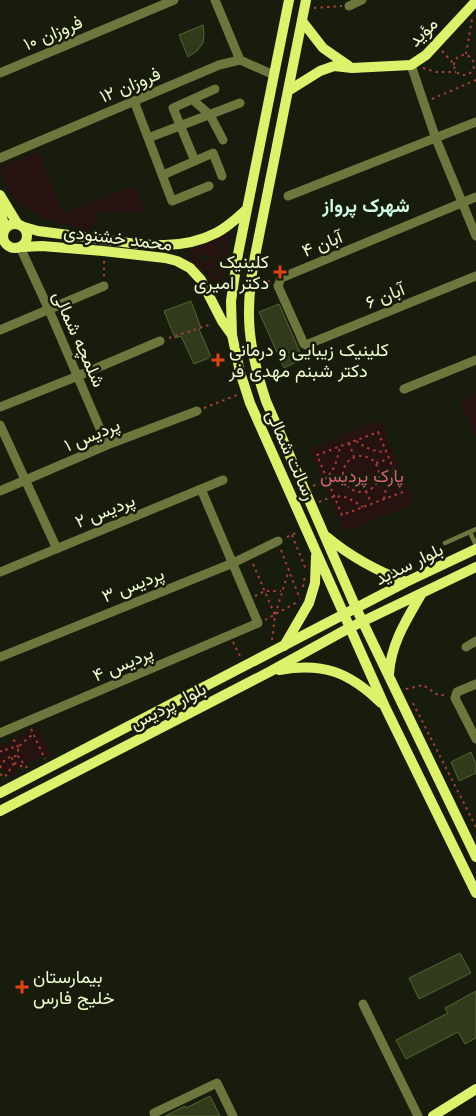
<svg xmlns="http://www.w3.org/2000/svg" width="476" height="1116" viewBox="0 0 476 1116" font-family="Helvetica,Vazirmatn,sans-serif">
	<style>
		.green { fill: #261311 }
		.building { fill: #313b1b; stroke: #54652f }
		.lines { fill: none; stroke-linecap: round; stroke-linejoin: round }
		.path { stroke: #a43f38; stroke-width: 2; stroke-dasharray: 2.5 4; stroke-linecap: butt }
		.lane { stroke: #6d773d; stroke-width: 4.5 }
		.street { stroke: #6d773d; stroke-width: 9 }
		.secondary { stroke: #ddf16d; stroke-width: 10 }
		.poi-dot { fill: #df4315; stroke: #181c0d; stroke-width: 2 }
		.labels { text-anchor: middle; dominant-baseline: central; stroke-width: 5; stroke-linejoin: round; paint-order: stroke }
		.street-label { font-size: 18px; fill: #effacd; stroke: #181c0d }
		.poi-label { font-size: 18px; fill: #effacd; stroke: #181c0d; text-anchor: start }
		.park-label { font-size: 18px; fill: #d2616f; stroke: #181c0d }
		.neighbourhood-label { font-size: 19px; font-weight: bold; fill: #cffbe4; stroke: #181c0d }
	</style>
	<rect width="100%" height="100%" fill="#181c0d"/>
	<path class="green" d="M38 152 63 213 135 185 146 213 99 211 91 230C57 223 28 219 7 188 2 181 0 175 2 166Z
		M231 231 226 259 220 258 222 250 225 245 222 242 219 243 217 246 220 249 218 258 209 257 205 253 201 256 190 255V250L217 239Z
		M190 256 201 258 204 262 209 259 217 260 216 269 211 272 212 275 215 277 219 275 217 269 219 261H225L220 296C214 283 204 265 189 260Z
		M476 393V437L460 400Z
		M380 420 415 503 344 532 310 449Z
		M35 723 54 758 46 755 15 770 16 777 5 775 0 766V744L2 746 33 729Z"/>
	<path class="building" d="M203 25 204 34 203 43 197 51 188 57 179 35Z
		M191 301 201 328 199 329 211 357 194 364 181 336 175 338 164 311Z
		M279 304 303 359 284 368 259 312Z
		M471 752 476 764V773L459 781 451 762Z
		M460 953 471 973 419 999 409 978Z
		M476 991V1038L465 1044 458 1032 406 1059 396 1040 448 1013 445 1008Z
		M210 1096 220 1116H165L185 1106 186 1108Z"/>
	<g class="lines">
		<path class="path" d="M314 8 342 6
			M442 51 454 64
			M466 54 472 19
			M454 65a10 10 0 1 1 20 0a10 10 0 1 1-20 0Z
			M423 68 436 72H456
			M432 99 476 80
			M104 261V278
			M261 281H271
			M169 338 212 324
			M204 408 237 395
			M378 432 403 492 342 515 317 455Z
			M356 441C366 448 374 452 386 452
			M349 443 354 457
			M343 474a18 18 0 1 1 36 0a18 18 0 1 1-36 0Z
			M376 463 388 459
			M313 486C333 476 335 468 340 447
			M330 486 344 479
			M366 491 371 503
			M384 499 386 488 394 472
			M319 502C339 493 345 495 363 507
			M292 535 306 570
			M287 537 298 532
			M281 550 300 599
			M253 564 275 615
			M303 587 305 575
			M255 596 265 591H281
			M265 620 299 601
			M272 640 275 615 289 570
			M233 642 241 658
			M406 689 423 685 438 695H446
			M413 703 476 827
			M31 729 45 759
			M0 751 4 752 8 748 18 747 12 737
			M14 763 26 768
			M0 768C4 759 8 756 18 756
			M27 768 18 756V747L33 734
			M0 774 5 777 14 763 11 756"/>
		<path class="lane" d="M470 532 476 545
			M445 543 476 529"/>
		<path class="street" d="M215 0 240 60
			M349 6 362 0
			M411 65 436 139 476 236
			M0 73 174 0
			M193 100 210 115 223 140
			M134 101 172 201 209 186
			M148 138 240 103
			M0 158 219 65 240 60 274 75
			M195 161 173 108 215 89
			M163 175 213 153 222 176
			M288 196 476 122
			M476 197 281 278 278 286 304 344 306 345 476 276
			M20 247 49 310 107 445
			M0 330 104 286
			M404 389 476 360
			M0 407 78 376 160 341
			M0 425 57 549
			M0 491 107 445 197 411
			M0 572 223 480
			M466 647 476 641
			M0 657 233 563 278 541
			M476 684 457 692 455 698 476 739
			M0 733 258 623 201 489
			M363 1004 418 1116
			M155 1116 154 1113 217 1083 233 1116"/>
		<path class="secondary" d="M289 0 238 254 231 301 232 335 240 372 250 403 386 709 476 893
			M306 0 255 256C244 312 248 347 266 401L356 608 476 857
			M302 21 323 48 349 66
			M288 91 320 71 334 66 352 68 411 65 426 55 476 1
			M0 195 17 223
			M0 210 5 228
			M3 236a12 12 0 1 1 24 0a12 12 0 1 1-24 0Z
			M24 227 38 231C61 234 84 237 107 240 144 245 181 251 216 233 228 227 237 218 247 209
			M22 247 42 246 103 251 165 258 177 261 190 268 201 280 222 321 232 335
			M327 537C351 557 377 571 406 582
			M284 646 309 603 315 583 316 556
			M279 670C323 662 349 672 381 703
			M389 674C391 643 407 619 422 593
			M0 793 406 582 476 549
			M0 811 271 671 349 628 476 567
			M433 1116 476 1089"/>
	</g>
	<g class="poi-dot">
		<path d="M277.5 264.5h5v5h5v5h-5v5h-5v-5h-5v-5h5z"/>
		<path d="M215.5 352.5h5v5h5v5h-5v5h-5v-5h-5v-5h5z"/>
		<path d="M19.5 979.5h5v5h5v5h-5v5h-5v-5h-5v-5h5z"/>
	</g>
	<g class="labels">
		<g class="street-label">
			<text transform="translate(423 32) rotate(-44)">مؤید</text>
			<text transform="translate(53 33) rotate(-23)">فروزان ۱۰</text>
			<text transform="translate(130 85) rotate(-23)">فروزان ۱۲</text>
			<text transform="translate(118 238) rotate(7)">محمد خشنودی</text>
			<text transform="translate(322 244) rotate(-22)">آبان ۴</text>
			<text transform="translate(385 296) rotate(-22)">آبان ۶</text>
			<text transform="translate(79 339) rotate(66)">شلمچه شمالی</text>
			<text transform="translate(92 435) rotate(-23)">پردیس ۱</text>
			<text transform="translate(291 455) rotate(66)">رسالت شمالی</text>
			<text transform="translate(105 511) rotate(-22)">پردیس ۲</text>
			<text transform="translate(409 564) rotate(-26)">بلوار سدید</text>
			<text transform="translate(133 585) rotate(-22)">پردیس ۳</text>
			<text transform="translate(123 664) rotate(-23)">پردیس ۴</text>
			<text transform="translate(168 706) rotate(-27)">بلوار پردیس</text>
		</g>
		<g class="poi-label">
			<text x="269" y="262" text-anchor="end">کلینیک<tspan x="269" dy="21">دکتر امیری</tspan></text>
			<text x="229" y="350">کلینیک زیبایی و درمانی<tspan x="229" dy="21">دکتر شبنم مهدی فر</tspan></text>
			<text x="33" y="977">بیمارستان<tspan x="33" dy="21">خلیج فارس</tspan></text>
		</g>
		<g class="park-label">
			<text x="362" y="476">پارک پردیس</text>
		</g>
		<g class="neighbourhood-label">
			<text x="366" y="205">شهرک پرواز</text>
		</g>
	</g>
</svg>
